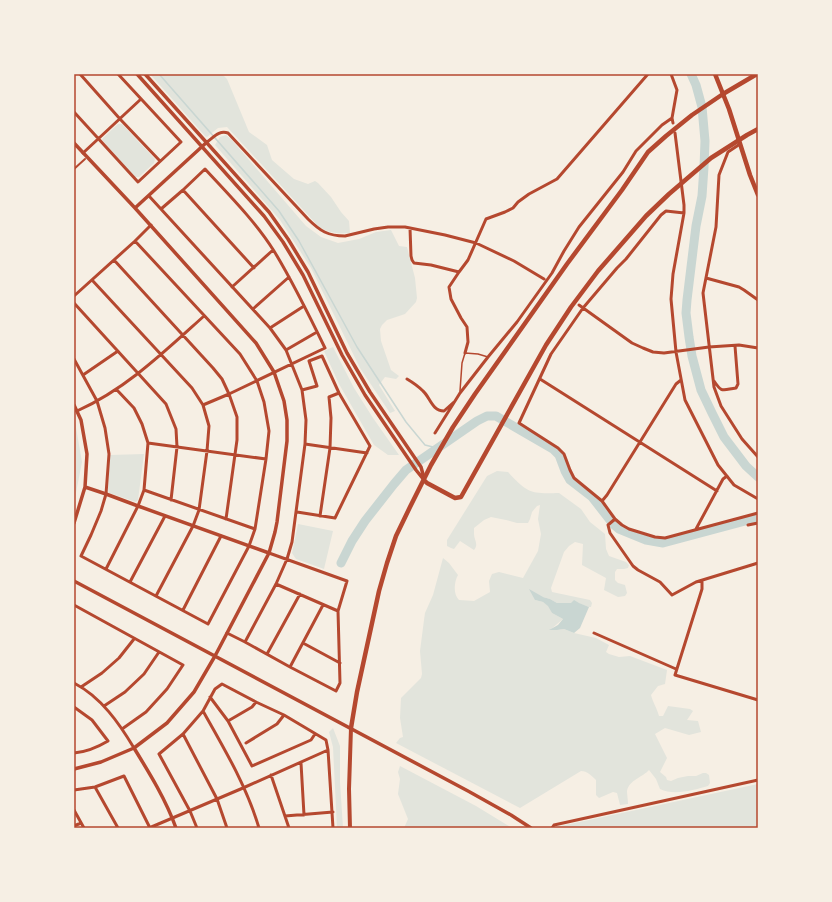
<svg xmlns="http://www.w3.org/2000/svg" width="832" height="902" viewBox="0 0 832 902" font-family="Helvetica,sans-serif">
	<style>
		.green { fill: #e2e4dc }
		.water { fill: #c9d6d2 }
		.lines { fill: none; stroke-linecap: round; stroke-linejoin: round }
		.stream { stroke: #c9d6d2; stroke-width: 1.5 }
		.river { stroke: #c9d6d2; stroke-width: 9 }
		.service { stroke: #b5482f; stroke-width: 1.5 }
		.pedestrian { stroke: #b5482f; stroke-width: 2 }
		.minor { stroke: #b5482f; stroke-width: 3 }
		.tertiary { stroke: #b5482f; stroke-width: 3.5 }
		.secondary { stroke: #b5482f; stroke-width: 4 }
		.primary { stroke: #b5482f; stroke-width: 4.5 }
		.trunk { stroke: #b5482f; stroke-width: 4.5 }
		.neatline { fill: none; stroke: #b5482f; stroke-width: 1.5 }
	</style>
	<rect width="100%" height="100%" fill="#f6efe4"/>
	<path class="green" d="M150 74H220L224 76 227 79 249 132 267 145 272 160 294 179 308 184 315 181 318 183 331 197 341 212 349 221 350 233C338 234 329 233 319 227L227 127 218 128 207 137 205 136Z
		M118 124H122L155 159 154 163 139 177H135L102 140 103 138Z
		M226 135 231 139 306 226 321 237 338 243 359 239 376 232 391 230 399 246 407 247 415 278 417 298 416 302 405 314 387 320 382 325 380 329 381 341 391 370 399 376 396 379 385 377 379 385 395 411 390 413 360 368 311 268 280 220 215 145 220 137Z
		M333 347 354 388 373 418 399 455H388L374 445 339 384 324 351Z
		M74 416 82 462 74 503Z
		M144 454 138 500 136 502 109 493 108 489 110 455Z
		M497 471 508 472C527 493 531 494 559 493L581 509 590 522 605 534 606 549 609 556 626 562 629 565 628 568 624 569H617L615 572V580L618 583 625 585 627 593 625 596 618 597 604 590 606 578 582 565 583 544 575 542 569 546 564 552 551 588 552 592 590 600 592 603 591 607H589L578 603H557L550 599 543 597 535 600 543 602 549 606 552 613 563 619 550 630H557L564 629 574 633 596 638 609 645 606 652 609 654 619 657 630 656 667 670 665 684 658 686 651 695C653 703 657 708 659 716H663L668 706 690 709 693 711 687 720 698 721 701 732 689 735 665 728 655 734 667 758 660 772 666 777 667 780 671 781 678 778 688 776H696L703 773H706L709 775 710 783 708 786C694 790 674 796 660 789L656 779 649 770C643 777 629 780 627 791 627 795 628 800 628 804L620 805 617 793 613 792 599 798 596 795V780C592 776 587 771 581 771L520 808 396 743 400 738 403 737 400 718 401 698 421 678 422 674 420 651 424 620 425 613 433 595 443 558 449 563 458 575C454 582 453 594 459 600L474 601 490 592 489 581 492 574 499 572 523 578 538 551 541 534 538 519 540 505 537 506 532 512 530 519 528 523H517L506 520 491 517 484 520 474 528C474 530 474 532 474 534 474 540 479 544 474 550L460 541 454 549 451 548 447 546V540L487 476Z
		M298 524 333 531 324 569 296 559 292 553Z
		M333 728 340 746V782L343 828H337L333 747 329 732Z
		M400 766 476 806 512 828H404L408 819 398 794 400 779 398 772Z
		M758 784V828H556V827Z"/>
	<path class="water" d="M529 589 543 597 550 599 557 603H571L574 600 579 603 589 607 580 628 574 633 564 629 557 630H549L558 625 563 619 552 613 548 606 543 602 535 600Z"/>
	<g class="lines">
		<path class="stream" d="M159 74 279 211 299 241 357 347 406 422 425 445 437 448"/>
		<path class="river" d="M691 74 696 85 702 107 705 141 704 167 702 196 696 226 687 300 686 313 689 337 692 356 701 390 712 413 724 437 746 466 758 477
			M341 563 352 541 365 521 394 484 406 470 477 421 487 416H496L553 449 559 455 565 471 570 480 592 497 613 524 619 529 646 540 663 543 749 520 758 519"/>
		<path class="service" d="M460 391 462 363 465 353 478 354 488 357"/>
		<path class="pedestrian" d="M74 169 85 159"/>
		<path class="minor" d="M80 74 120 119 160 161
			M671 74 677 90 672 118 673 123
			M74 112 138 182 181 142 118 74
			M675 133 684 205V213L673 274 671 299 676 352 685 400 718 465 734 485 758 499
			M207 142C214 137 219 130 228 133L308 219C320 231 328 236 345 236L374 229 388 227H405L445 235 476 243 514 261 544 279
			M740 144 728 152 719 175 716 227 703 293 714 387 721 406 742 439 758 457
			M83 153 141 99
			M183 190 254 268
			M149 196 270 328 286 350 302 390 306 420 305 444 292 542 287 559 276 584 245 642
			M161 209 183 190 205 169C229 195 255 221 274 251 293 282 309 315 325 348L229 394 203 405
			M684 213 666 211 661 215 626 259 617 268 583 308 551 354 519 423 558 448 564 454 570 470 574 478 602 501 615 519 622 525 629 529 655 537 665 538 758 513
			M410 228 411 256 412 260 414 263 431 265 459 272
			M114 260 213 368 222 379 229 394 237 417V440L226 519
			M706 278 739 287 744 290 758 300
			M92 280 192 388 203 405 209 426 207 451 199 510 193 526 156 596
			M232 287 273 250
			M74 296 135 241 151 225
			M74 303 166 404 176 429 177 447 171 500
			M579 305 632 343 643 348 653 352 664 353 709 347 739 345 758 348
			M253 309 289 277
			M270 328 304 306
			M286 350 317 332
			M465 353 468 342 467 327 461 318 451 299 449 287 459 272 468 260 486 219 505 212 513 208 518 202 529 194 557 179 648 74
			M74 359 97 401 105 428 109 454 106 494 101 511 91 535 81 556 208 624 249 546 255 529 266 459 269 431 264 402 257 381 240 354 135 241
			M83 375 118 351
			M407 379C412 382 418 386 423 391 430 397 432 411 444 411L454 402
			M540 379 717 491
			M714 381C722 393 722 390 736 388L738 384 735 346
			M77 411C126 389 164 352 204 316
			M435 433 460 393 488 357 517 322 552 273 564 251 579 227 623 172 636 151 662 125 672 118
			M148 443 266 459
			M305 444 367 453
			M144 490 255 529
			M602 501 607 495 676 384 681 380
			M297 512 335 518 370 446 339 393 322 356 309 361 317 386 302 390
			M320 516 330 448 331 418 329 397 339 393
			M615 519 608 525 610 533 633 566 638 570 660 582 672 595 696 582 758 563
			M748 525 758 523
			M696 529 723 479 727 476
			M106 569 138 506 144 490 148 443 142 424 134 408 116 389
			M702 581V589L675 675 758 700
			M130 582 165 516
			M276 584 338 611
			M74 605 183 665 167 689 146 712 122 729
			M183 610 221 536
			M227 633 245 642 290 667 336 691 340 683 338 611 347 581 269 553
			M594 633 676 669
			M303 643 340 663
			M267 654 300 594
			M290 667 323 605
			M74 683C101 697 119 723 134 748
			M81 687 102 673 119 658 134 639
			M210 697 228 721 252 766 311 740 315 734
			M104 706 125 692 144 674 159 652
			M74 707 92 720 108 741C98 747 86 752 74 753
			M203 711 215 689 222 684 256 702 284 715 326 740 328 750
			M228 721 252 707 256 702
			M183 734 217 799 227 828
			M246 743 277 724 284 715
			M301 763 304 815
			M271 775 289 828
			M95 787 118 828
			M74 790 95 787 124 776 150 828
			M74 810 84 828
			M285 816 333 812
			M74 826 81 823
			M149 828 243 788 328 750 333 828
			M197 828 190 811 159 754 183 734 203 711C224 748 247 787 259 828
			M552 828 554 825 758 780"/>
		<path class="tertiary" d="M137 74 264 216 283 242 303 275 342 355 365 395 416 470 424 480
			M145 74 269 212 288 239 308 272 347 353 370 392 421 467 424 478
			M74 143 135 208 256 343 274 372 284 401 287 420V441L277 522 275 532 269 553 215 656 194 692 167 723 134 748 101 762 74 769
			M135 208 207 142
			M74 405 81 420 87 454 85 487 74 523
			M85 487 106 494 138 506 269 553
			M74 581 468 791 511 815 531 828
			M134 748C150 774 166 800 176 828"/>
		<path class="secondary" d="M350 828 349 789 351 728"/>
		<path class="primary" d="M715 74 729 109 750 175 758 195"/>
		<path class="trunk" d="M424 480 427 483 455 498 461 497 546 345 571 307 598 271 646 216 669 194 711 158 747 135 758 129
			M351 728 357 692 379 591 387 563 396 536 410 507 431 465 453 427 475 394 567 264 622 190 648 152 666 136 692 115 723 94 757 74"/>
	</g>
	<rect width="832" height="902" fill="none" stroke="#f6efe4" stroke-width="150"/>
	<rect x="75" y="75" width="682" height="752" class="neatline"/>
</svg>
